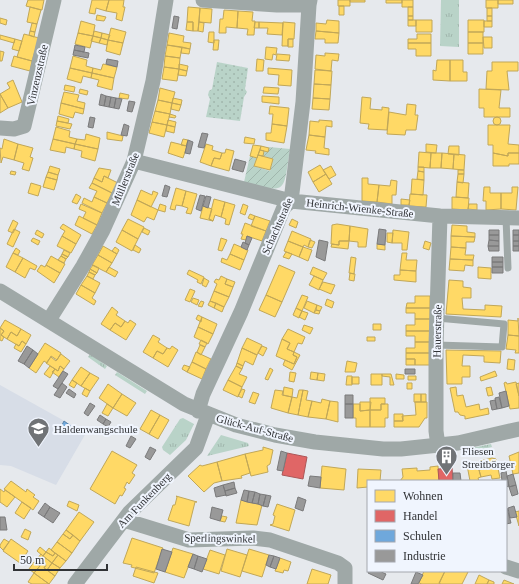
<svg xmlns="http://www.w3.org/2000/svg" width="519" height="584" viewBox="0 0 519 584" font-family="Georgia,serif">
	<style>
		.built { fill: #d7dde7 }
		.grass { fill: url(#grass-tufts) }
		.park { fill: url(#park-dots) }
		.garden { fill: url(#garden-furrows) }
		.homes { fill: #ffd966; stroke: #c1a758 }
		.shops { fill: #e06666; stroke: #ac5758 }
		.schools { fill: #6fa8dc; stroke: #5c85aa }
		.industry { fill: #999; stroke: #7a7a7b }
		.lines { fill: none; stroke-linecap: round; stroke-linejoin: round }
		.service { stroke: #9fa8a7; stroke-width: 7 }
		.minor { stroke: #9fa8a7; stroke-width: 15 }
		.labels { text-anchor: middle; dominant-baseline: central; stroke-width: 4; stroke-linejoin: round; paint-order: stroke }
		.street-label { font-size: 11px; fill: #313336; stroke: #f0f5fe }
		.poi-label { font-size: 11px; fill: #313336; stroke: #f0f5fe; text-anchor: start }
	</style>
	<defs>
		<pattern id="grass-tufts" width="24" height="20" patternUnits="userSpaceOnUse"><rect width="24" height="20" fill="#b9d3c8"/><path d="M3 7l-1-3M5 7V3M7 7l1-3M15 17l-1-3M17 17v-4M19 17l1-3" fill="none" stroke="#a0b6ac"/></pattern>
		<pattern id="park-dots" width="8" height="8" patternUnits="userSpaceOnUse"><rect width="8" height="8" fill="#b9d3c8"/><path d="M2 2h.1M6 6h.1" fill="none" stroke="#a0b6ac" stroke-width="1.8" stroke-linecap="round"/></pattern>
		<pattern id="garden-furrows" width="10" height="10" patternUnits="userSpaceOnUse"><rect width="10" height="10" fill="#b9d3c8"/><path d="M-1 1l2-2M0 10L10 0M9 11l2-2" fill="none" stroke="#a0b6ac"/></pattern>
	</defs>
	<rect width="100%" height="100%" fill="#e6e9ed"/>
	<path class="built" d="M0 385 86 433 56 485 11 466 0 465Z"/>
	<path class="grass" d="M441 0H459V47L440 46Z
		M90 354 107 366 105 369 88 357Z
		M117 372 147 391 145 394 115 375Z
		M183 418 194 424 186 440 170 455 163 450 162 447 180 419Z
		M221 435 248 443 249 446 207 456Z
		M491 444 492 447 467 452 466 449Z"/>
	<path class="park" d="M217 62 248 68 245 89 247 92 244 97 240 121 206 117 210 99 208 95 209 91 212 89Z"/>
	<path class="garden" d="M269 147 290 149C283 193 288 194 244 182L250 156 257 158 254 166 270 171 273 159 263 156 264 151 268 152Z"/>
	<path class="homes" d="M28 0H44L42 10 26 6Z
		M92 0H109L106 11 96 8 95 14 89 13Z
		M109 0H124L123 7H125L122 21 116 19 117 13 106 11Z
		M338 0H350V6H338Z
		M350 0H365V2H350Z
		M386 0H402V3H386Z
		M402 0H413V7H402Z
		M486 0H498V8H486Z
		M498 0H513V4H498Z
		M339 6H344V15H339Z
		M30 7 41 10 37 24 27 22Z
		M188 7 200 8 198 31H193V22H187Z
		M408 7H413V16H408Z
		M200 8 212 9 211 23 199 22Z
		M487 8H492V16H487Z
		M224 10 238 11 237 28 226 27V33H219L220 19H223Z
		M238 11 253 12 252 21H255L254 35H247L248 29 237 28Z
		M97 15 106 17 104 21 96 20Z
		M408 16H413V20H408Z
		M487 16H492V21H487Z
		M0 18 7 20 6 25 0 23Z
		M327 20 339 21V33L316 31V23L326 24Z
		M408 20H416V26H408Z
		M416 20H432V32H416Z
		M468 20H484V32H468Z
		M81 21 95 25 93 36 78 33Z
		M484 21H492V27H484Z
		M187 22H193V31L186 30Z
		M199 22 204 23 203 32 198 31Z
		M255 22H259V28H254Z
		M259 22 283 23 282 35 267 34 268 28H259Z
		M283 22 295 23 294 39H288V46H282Z
		M32 23 37 24 35 32 30 31Z
		M111 28 126 32 123 43 108 40Z
		M30 31 35 32 34 37 29 35Z
		M94 31 102 33 101 38 93 36Z
		M316 31 339 33 338 43H325V39H315Z
		M209 32H214V43L208 42Z
		M468 32H483V43H468Z
		M78 33 93 36 90 48 75 44Z
		M102 33 110 35 108 40 101 38Z
		M169 33 184 36 183 42 191 43 190 49 167 45Z
		M24 34 39 38 32 61 17 57Z
		M417 34H431V43H408V39H417Z
		M0 35 15 39 14 43 0 39Z
		M93 36 101 38 99 43 91 41Z
		M483 37H492V48H484Z
		M101 38 108 40 107 45 99 43Z
		M15 39 22 41 19 51 12 49Z
		M288 39H293V47H288Z
		M108 40 123 43 120 55 106 51Z
		M214 40H219L218 50H213Z
		M408 43H431V56H416V49H408Z
		M468 43H483V54H468Z
		M167 45 182 47 180 58 165 56Z
		M182 47 190 49 189 54 181 53Z
		M266 47 277 48 276 55 273 54 272 60 265 59Z
		M0 51 4 52 2 61H0Z
		M325 53 339 54 338 61 332 60 331 71 315 69 316 55 325 56Z
		M277 54 290 55 289 61 276 60Z
		M14 56 32 61 30 71 11 66Z
		M73 56 87 60 86 66 93 68 92 73 70 68Z
		M165 56 180 58 179 69 164 67Z
		M257 59 264 60 263 71H256Z
		M437 60H450V81L433 80V70L436 71Z
		M450 60H463V72H467V81H450Z
		M492 62H518V71H507L509 90 486 89 487 71H492Z
		M103 64 117 67 114 78 92 73 93 68 101 70Z
		M179 64 188 66 187 71 179 69Z
		M164 67 179 69 177 81 162 79Z
		M70 68 92 73 91 78 83 76 81 83 67 79Z
		M268 68 292 70 291 86 278 85 279 75 268 74Z
		M179 69 187 71 186 76 178 75Z
		M315 70 332 71 331 85 314 84Z
		M92 73 114 78 112 90 97 86 99 80 91 78Z
		M13 80 22 102 8 108 0 94 10 88 7 83Z
		M314 84 331 85 330 99 313 98Z
		M65 85 75 87 74 92 64 90Z
		M264 87 279 88 278 94 263 93Z
		M160 88 175 92 172 103 158 100Z
		M80 89 88 91 87 95 79 93Z
		M479 89 501 90 499 108H510V117H484V108H479Z
		M64 92 79 95 77 101 85 103 84 109 61 103Z
		M120 93 129 95 128 99 119 98Z
		M0 94 8 108 0 113Z
		M262 96 279 97V104L262 102Z
		M362 97 371 98 370 109 382 110V107L389 108 387 130 368 129 369 124 360 123Z
		M173 98 182 100 181 105 172 103Z
		M313 98 330 99 329 110 312 109Z
		M158 100 172 103 170 114 155 111Z
		M61 103 84 109 83 114 75 112 73 118 59 114Z
		M172 103 181 105 179 111 171 109Z
		M407 104 416 105 415 115H418L416 130H406L405 135 387 134 389 112 406 115Z
		M270 106 289 108 287 126 272 124 273 114H269Z
		M155 111 170 114 167 125 152 122Z
		M170 114 176 116 175 118 169 117Z
		M58 116 69 119 68 123 57 121Z
		M493 121a4 4 0 1 1 8 0a4 4 0 1 1-8 0Z
		M168 120 176 122 175 127 167 125Z
		M319 120 332 121V127L326 126 325 137 309 135 310 121 319 122Z
		M57 121 72 124 70 129 56 126Z
		M152 122 167 125 164 137 149 133Z
		M272 124 287 126 284 143 266 140V133H271Z
		M167 125 175 127 174 133 166 131Z
		M488 125H510L508 144 519 145V153H508V156L493 153V145H488Z
		M56 127 70 131 69 137 77 139 75 144 53 139Z
		M107 132 123 136 122 141 107 139Z
		M86 134 100 138 98 149 75 144 77 139 85 140Z
		M309 135 325 137 324 148 329 149V155L315 153 316 151 306 150Z
		M245 137 255 139 254 144 244 143Z
		M4 139 18 144 14 160 3 157 1 163 0 148 2 149Z
		M53 139 75 144 74 149 66 147 65 153 50 150Z
		M183 139 188 140 186 146 181 145Z
		M171 142 187 146 183 158 168 153Z
		M18 144 33 148 30 157 33 158 29 171 22 169 24 163 14 160Z
		M75 144 98 149 95 161 81 157 82 151 74 149Z
		M206 144 213 146 212 150 222 153 220 159 214 158 211 166 200 162Z
		M426 144 437 145 436 153 426 152Z
		M253 145 261 146 257 158 250 156Z
		M261 146 269 148 268 152 260 150Z
		M449 146H459V155L448 154Z
		M226 149 234 151 229 171 211 166 214 158 220 159 222 153H225Z
		M260 150 264 151 263 156 258 155Z
		M419 152 431 153 430 168 418 167Z
		M431 153H442L441 168H430Z
		M442 153 454 154 453 169 441 168Z
		M493 153 508 156V153H519V164H509V166H493Z
		M454 154 465 155 464 170 453 169Z
		M258 155 273 159 270 170 254 166Z
		M320 165 326 174 313 182 308 172Z
		M50 166 60 169 58 175 48 172Z
		M331 166 336 175 329 179 323 170Z
		M418 167H424V172L418 171Z
		M99 168 111 170 108 178 104 176 102 182 94 178Z
		M458 170H464V174H458Z
		M11 171 16 172 15 175 10 174Z
		M418 171 424 172V180L417 179Z
		M48 172 58 175 57 180 46 177Z
		M326 174 332 184 319 192 313 182Z
		M458 174H464L463 183 457 182Z
		M104 176 118 183 112 193 92 183 94 178 102 182Z
		M46 177 57 180 54 190 43 187Z
		M362 178H368V184L379 185 377 202 362 201Z
		M412 179 424 180 423 195 411 194Z
		M391 180 397 181 396 195H392V204L377 202 379 185 390 186Z
		M457 182 469 183 468 198 456 197Z
		M31 183 41 186 38 196 28 193Z
		M92 183 112 193 107 203 94 197 97 191 89 188Z
		M484 187H490V193H501V209L486 210V201H483Z
		M512 187H518L516 210 501 209V193H512Z
		M176 188 186 191 182 206 176 205 175 210 170 209Z
		M141 190 152 195 153 191 158 193 151 207 137 200Z
		M186 191 197 194 191 214 186 213 188 208 182 206Z
		M76 194 81 197 77 204 72 202Z
		M410 194 427 195 426 207 409 206Z
		M94 197 107 203 102 213 82 203 84 198 92 202Z
		M452 197 469 198 468 210 452 209Z
		M214 199 225 202 221 217 215 215 213 221 209 219Z
		M401 199 410 200 409 205H401Z
		M137 200 158 210 154 220 147 217 144 222 131 215Z
		M225 202 235 205 229 225 225 224 226 219 221 217Z
		M81 204 102 213 97 225 83 218 86 212 79 209Z
		M160 204 166 206 165 212 158 210Z
		M243 204 248 206 245 215 240 213Z
		M469 204H477V210L468 209Z
		M203 206 212 209 209 219 213 221 200 218Z
		M250 214 255 216 253 220 248 218Z
		M79 216 97 225 92 234 75 225Z
		M255 216 270 221 266 231 251 226Z
		M128 219 144 227 138 239 122 230Z
		M292 219 298 222 296 228 289 225Z
		M13 220 18 223 13 233 8 231Z
		M245 223 266 231 262 241 247 236 246 240 241 239 243 234H241Z
		M63 224 81 235 76 244 62 236 65 231 60 228Z
		M337 224 350 226 349 241H339V245L331 244 332 225Z
		M452 225 467 226V232L475 233V237L451 236Z
		M350 226 368 229 366 247H358V242L349 241Z
		M144 228 150 231 148 235 142 232Z
		M14 229 20 232 13 247 7 244Z
		M37 230 44 234 42 238 35 234Z
		M122 230 138 239 132 251 116 242Z
		M393 230 409 232 407 250H402V243H392Z
		M292 231 311 239 308 247 304 245 303 247 288 241Z
		M387 233H393L392 243 387 242Z
		M62 236 76 244 71 253 57 246Z
		M451 236 475 237 474 242H466V248L451 247Z
		M33 238 40 241 38 245 31 241Z
		M221 238 227 240 222 251 218 250Z
		M310 240 315 242 312 248 308 247Z
		M288 241 303 247 299 257 284 251Z
		M339 241H349L348 249 331 247 332 244 339 245Z
		M425 241 431 243 429 250 423 248Z
		M234 244 248 250 244 260 230 254Z
		M377 244 385 245V250L377 249Z
		M135 245 141 249 139 253 133 250Z
		M103 246 117 254 112 263 98 255Z
		M115 247 119 250 117 254 112 251Z
		M303 247 312 250 308 261 299 257Z
		M451 247 466 248 465 255H474L473 260 450 259Z
		M16 248 20 251 18 255 13 253Z
		M64 250 70 253 68 257 62 254Z
		M286 252 292 254 289 259 283 257Z
		M13 253 23 258 15 272 6 267Z
		M402 253H407L406 260H417L416 271 400 270Z
		M62 254 68 257 66 259 61 256Z
		M230 254 244 260 240 270 221 262 222 258 227 260Z
		M98 255 112 263 106 272 92 265Z
		M51 256 65 264 60 273 46 265Z
		M61 256 66 259 64 263 58 260Z
		M351 257 356 258 354 274 349 273Z
		M23 258 37 266 35 270 30 268 25 278 15 272Z
		M450 259 473 260V266L465 265 464 271 449 270Z
		M41 265 45 267 46 265 60 273 54 283 37 271Z
		M93 265 99 268 97 273 90 269Z
		M279 265 295 272 282 302 266 295Z
		M109 267 118 272 115 277 106 272Z
		M313 267 327 273 323 280 310 274Z
		M478 267 491 268V279L478 278Z
		M90 269 97 273 95 275 89 272Z
		M189 270 204 277 201 284 197 282 198 280 187 274Z
		M400 270 416 271V282L394 280V275H400Z
		M89 272 95 275 93 279 87 276Z
		M350 273 355 274 354 281 349 280Z
		M87 276 100 283 95 293 81 285Z
		M221 276 227 279 225 284 233 287 229 297 214 291 217 284 214 282 216 279 219 280Z
		M314 276 323 280 319 290 309 285Z
		M204 278 209 281 206 287 202 285Z
		M227 279 235 282 233 287 225 284Z
		M449 280 463 281V287L471 288V298H462L463 309 485 310V305L502 306 501 317 446 314Z
		M323 282 335 285 331 294 319 289Z
		M81 285 95 293 92 298 96 301 94 305 76 294Z
		M190 289 195 291 190 302 185 300Z
		M214 291 229 297 224 307 210 301Z
		M266 295 282 302 275 317 259 310Z
		M302 295 308 297 302 311 296 308Z
		M415 296H430V308H406L407 303H415Z
		M193 298 199 300 197 305 191 302Z
		M327 299 334 302 332 308 325 305Z
		M201 301 204 302 202 307 198 306Z
		M210 301 216 303 214 308 208 305Z
		M307 301 317 305 314 313 304 308Z
		M216 303 224 307 222 312 214 308Z
		M317 305 322 307 320 311 316 310Z
		M112 307 118 312 116 315 125 321 121 327 115 323 110 330 101 324Z
		M296 308 302 311 299 318 293 315Z
		M406 308H430V319H415V313H406Z
		M316 310 320 311 319 314 314 313Z
		M302 311 308 313 305 320 299 317Z
		M198 315 202 317 201 322 196 319Z
		M202 317 217 324 213 334 198 327Z
		M518 318 519 336 508 335V320L518 321Z
		M415 319H430V331H406V325H415Z
		M5 320 21 329 17 336 11 332 7 339 1 335 4 331 0 328Z
		M130 320 136 324 126 340 110 330 115 323 121 327 125 321 128 323Z
		M373 324H381V330H373Z
		M304 325 313 328 310 334 302 330Z
		M198 327 213 334 208 344 194 337Z
		M0 328 4 331 1 335 4 337 2 341 0 340Z
		M21 329 31 335 26 344 22 341 19 346 7 339 11 332 17 336Z
		M288 329 305 337 302 344 298 343 294 352 287 349 290 343 282 339Z
		M406 331H430V342H415V336H406Z
		M153 335 160 339 158 342 167 348 163 354 157 351 153 358 143 352Z
		M508 335 519 336V353H515L516 350 506 349Z
		M367 337H375V341H367Z
		M247 338 262 345 257 355 242 348Z
		M282 339 290 343 287 349 294 352 293 355 297 357 294 364 276 356Z
		M201 340 207 343 205 347 199 344Z
		M22 341 26 344 21 352 14 348 16 344 19 346Z
		M415 342H430V353H406V348H415Z
		M45 343 61 353 57 360 51 356 47 363 44 361 36 373 29 368Z
		M200 345 205 347 201 355 197 352Z
		M172 346 178 350 168 367 153 358 157 351 163 354 167 348 170 349Z
		M262 346 267 348 263 356 258 353Z
		M242 348 257 355 253 365 245 361 243 366 237 363Z
		M446 350 501 351 500 363 484 362V356L463 355 462 366H470V377H462V384H447Z
		M196 352 211 359 206 369 192 362Z
		M294 352 300 355 292 370 283 365 285 360 294 364 297 357 293 355Z
		M406 353H430V365H415V359H406Z
		M61 354 70 361 64 369 60 366 58 371 46 363 51 357 56 361Z
		M406 359H415V365H406Z
		M508 359 515 360 514 370 507 369Z
		M347 361 357 363 355 372H345Z
		M192 362 206 369 202 379 187 372Z
		M237 363 243 366 242 369 236 366Z
		M184 365 190 367 187 372 182 369Z
		M50 366 55 369 50 378 44 374Z
		M60 366 64 369 59 377 52 372 55 369 58 371Z
		M236 366 242 369 239 374 247 377 242 387 228 380Z
		M81 367 90 373 81 386 72 380Z
		M270 368 273 370 268 380 265 379Z
		M495 371 497 376 481 381 480 377Z
		M290 372 296 373 294 382 289 381Z
		M311 372 318 373 317 380 310 379Z
		M90 373 99 378 90 391 81 386Z
		M318 373 325 374 324 381 317 380Z
		M371 374H382V385H371Z
		M382 374H391L394 385H390V377L382 376Z
		M396 374 404 375V379H396Z
		M347 376H352V385H346Z
		M408 376H416V380H408Z
		M352 377H359V384H352Z
		M72 380 77 383 74 388 69 385Z
		M228 380 242 387 238 397 223 390Z
		M506 382 507 384 516 382 519 396V408L510 409 504 383Z
		M407 383H412V389H407Z
		M519 383V396L516 384Z
		M108 384 122 394 113 408 99 398Z
		M284 387 293 389 292 397 283 395Z
		M456 387 457 396 463 395 466 407 479 404 480 410 488 408 489 414 465 419V416L460 415 458 412H455L450 388Z
		M491 387 493 395 488 396 486 388Z
		M85 388 90 391 87 397 82 394Z
		M242 389 245 390 242 398 238 396Z
		M275 390 283 391 282 395 292 397 288 413 271 408Z
		M299 390H303L298 415 288 413 292 397 297 398Z
		M303 390 308 391 306 400 312 401 308 417 298 415Z
		M253 392 259 394 255 404 249 402Z
		M122 394 136 403 127 416 113 408Z
		M414 394H421V402H414Z
		M421 394H426V402H421Z
		M370 398H385V404H381V410H370Z
		M322 399 330 401 326 419 308 417 312 401 321 403Z
		M330 401 338 402V422L326 419Z
		M360 402H371L370 410 360 411Z
		M415 402H427V418H425L419 427H394V421H403L402 416 416 415Z
		M107 404 113 408 108 416 102 413Z
		M353 404H360V411L370 410V427H356V418H353Z
		M381 404H388V418H385V427H370V410H381Z
		M151 410 160 415 149 434 140 429Z
		M394 414H403V421H394Z
		M160 415 169 420 158 439 149 434Z
		M263 447 273 450 270 464 267 466 268 472 251 476 245 454 263 450Z
		M112 451 137 465 132 473 135 475 129 484 127 482 124 488 126 489 122 496 120 495 115 504 90 489Z
		M519 452V473L513 474 509 456Z
		M245 454 250 473 241 476 242 478 222 481 217 462Z
		M492 458 496 459 500 478 492 479 491 475 481 477 479 470 486 468 484 460Z
		M484 460 486 468 479 470 481 477 478 478 479 481H470L467 465Z
		M217 462 222 481 214 483 204 492 188 476 200 465 202 466Z
		M322 466 346 469 344 490 320 488Z
		M438 466 439 481H400L403 477 402 469 417 468V471L430 470V467Z
		M358 469 381 470 380 481H368V487L357 488Z
		M11 481 26 492 27 489 35 495 33 497 39 501 33 510 4 489Z
		M0 489 4 492 5 490 15 497 7 507 0 502Z
		M176 496 197 502H195L189 526 168 520 173 505H175L177 497Z
		M241 500 262 505 257 525 236 523Z
		M69 501 79 505 77 511 67 506Z
		M22 502 31 508 24 519 15 513Z
		M277 504 295 510 289 531 270 525 273 524 275 516 273 515Z
		M519 511V526L515 512Z
		M79 512 94 522 80 541 66 530Z
		M222 516 227 517 225 522 220 521Z
		M25 529 31 532 28 540 21 537Z
		M66 530 73 535 70 539 63 534Z
		M63 534 70 539 73 535 80 541 72 553 57 542Z
		M132 538 163 548 154 573 131 567 132 565 123 563Z
		M4 539 9 542 3 550 0 547V545Z
		M11 539 28 551 20 563 3 551Z
		M57 542 72 553 66 561 51 550Z
		M40 547 46 552 43 556 37 551Z
		M49 548 55 553 53 556 46 552Z
		M173 548 193 554 184 578 165 572Z
		M227 549 247 555 240 577 221 571Z
		M249 549 269 555 262 577 242 571Z
		M210 550 225 555 219 574 203 569Z
		M46 552 53 556 55 553 58 555 52 563 43 556Z
		M41 554 43 556 40 560 37 559Z
		M58 555 66 561 60 568 52 563Z
		M43 556 52 563 47 570 44 568 46 565 40 560Z
		M280 558 291 562 288 571 284 570 283 573 275 571Z
		M34 562 40 566 34 573 29 569Z
		M43 562 46 565 44 568 55 576 49 584 34 573Z
		M52 563 60 568 55 576 47 570Z
		M136 567 158 573 154 583 133 576Z
		M312 569 331 575 328 584H307Z
		M424 571H445L439 584H422L419 583Z
		M445 571H466L468 572 462 584H441L439 583Z
		M34 573 49 584H32L28 582Z
		M479 575 489 580 487 584H475Z
		M489 580 494 582V584H487Z
		M504 580 514 584H502Z"/>
	<path class="shops" d="M287 453 307 457 303 479 282 475Z
		M452 468 453 481H439L438 469Z"/>
	<path class="schools" d="M64 421 71 426 69 429 62 425Z"/>
	<path class="industry" d="M174 16 179 17 177 29 172 28Z
		M75 45 85 47 84 52 74 50Z
		M74 50 89 53 88 58 73 55Z
		M107 59 118 61 117 67 106 64Z
		M101 94 106 96 104 106 99 105Z
		M106 96 111 97 109 107 104 106Z
		M111 97 116 98 114 108 109 107Z
		M116 98 122 99 119 109 114 108Z
		M129 101 135 102 132 112 127 111Z
		M90 117 95 118 93 128 88 127Z
		M124 124 129 126 127 136 121 135Z
		M202 133 208 134 204 148 198 147Z
		M188 140 193 142 190 154 185 153Z
		M235 159 246 162 243 172 232 169Z
		M165 185 170 187 167 197 162 196Z
		M200 195 205 196 201 211 196 209Z
		M206 196 211 197 208 208 203 206Z
		M379 229 386 230 385 245 377 244Z
		M489 230H499V235H489Z
		M513 230H519V235H513Z
		M489 235H499V241L489 240Z
		M513 235H519V241H513Z
		M247 236 252 238 249 245 245 243Z
		M319 240 328 242 325 261 316 257Z
		M489 240 499 241V246H488Z
		M513 241H519V246H513Z
		M243 242 249 245 247 250 241 247Z
		M488 246H499V251H489Z
		M513 246H519V251H513Z
		M492 257H503V262H492Z
		M492 262H503V267H492Z
		M492 267H503V273H492Z
		M27 346 33 350 24 364 18 361Z
		M33 350 38 354 29 368 24 364Z
		M405 369H415V374H405Z
		M63 371 68 374 58 389 53 386Z
		M62 383 67 387 60 398 54 395Z
		M69 389 76 394 74 398 66 393Z
		M506 391 509 406 502 408 499 393Z
		M345 395H353V404H345Z
		M499 397 502 408 497 409 495 398Z
		M495 400 497 409 492 410 490 401Z
		M90 403 95 406 88 416 84 413Z
		M345 404H353V418H345Z
		M100 415 106 419 103 424 97 420Z
		M106 419 111 422 108 427 103 424Z
		M131 436 136 439 130 448 126 446Z
		M150 447 156 450 150 460 145 457Z
		M281 451 287 453 283 471 277 470Z
		M506 471 509 486 506 487V481H502L501 473Z
		M453 473H460L461 481H453Z
		M513 474 516 485 509 487 507 476Z
		M310 476 321 477 320 488 308 486Z
		M234 482 235 488 225 491 223 485Z
		M223 485 226 495 216 497 214 488Z
		M516 485 518 494 512 496 509 487Z
		M235 488 237 493 226 496 225 491Z
		M244 490 249 491 247 502 241 500Z
		M249 491 255 492 252 503 247 502Z
		M255 492 260 494 258 504 252 503Z
		M260 494 266 495 263 506 258 504Z
		M266 495 271 496 268 507 263 506Z
		M298 497 306 500 303 511 295 508Z
		M45 503 50 507 44 517 38 513Z
		M514 506 517 517 510 518 508 508Z
		M50 507 60 513 53 523 44 517Z
		M212 507 223 510 220 521 210 518Z
		M506 508H507L511 523 506 524Z
		M0 517H5L7 530H0Z
		M162 549 172 552 165 572 156 569Z
		M193 554 198 556 194 569 188 567Z
		M269 555 274 556 270 567 266 565Z
		M198 556 207 559 202 572 194 569Z
		M274 556 280 558 276 569 270 567Z
		M369 571H379L386 574 383 580 368 573Z
		M416 572 423 575 418 584H411Z"/>
	<g class="lines">
		<path class="service" d="M506 218 508 268
			M436 345 502 347 504 324 437 318"/>
		<path class="minor" d="M203 0 277 5H309L310 0
			M0 128 14 129 24 126 54 0
			M134 161 291 201 440 216 519 218
			M0 291 184 404 236 425 275 435 315 442 383 449H401L458 443 519 429
			M49 320 83 266 103 230 134 161 153 81 166 0
			M198 411 203 394 241 312 284 207 291 201 303 102 309 5
			M438 446 436 431V345L440 216
			M124 520 189 540 253 538 270 540 338 563 345 568V584
			M506 567 519 571
			M75 584 129 513 196 448 208 415"/>
	</g>
	<defs>
		<symbol id="school-pin" viewBox="-11 -11 22 30"><path d="M0 17L-7.5 6A9.5 9.5 0 1 1 7.5 6Z" fill="#707376" stroke="#f0f5fe"/><path d="M0-5L7-2L0 1L-7-2ZM-4 1L0 2.5L4 1V4Q0 6-4 4Z" fill="#fff"/></symbol>
		<symbol id="building-pin" viewBox="-11 -11 22 30"><path d="M0 17L-7.5 6A9.5 9.5 0 1 1 7.5 6Z" fill="#707376" stroke="#f0f5fe"/><path d="M-4-6H4V6H1V3H-1V6H-4ZM-2.5-4.3h1.7v1.8h-1.7ZM.8-4.3h1.7v1.8H.8ZM-2.5-1h1.7V.8h-1.7ZM.8-1h1.7V.8H.8Z" fill="#fff"/></symbol>
	</defs>
	<g fill-rule="evenodd">
		<use href="#school-pin" x="26" y="416" width="25" height="34"/>
		<use href="#building-pin" x="434" y="444" width="25" height="34"/>
	</g>
	<g class="labels">
		<g class="street-label">
			<text transform="translate(37 75) rotate(-77)">Vinzenzstraße</text>
			<text transform="translate(125 179) rotate(-68)">Müllerstraße</text>
			<text transform="translate(360 208) rotate(6)">Heinrich-Wienke-Straße</text>
			<text transform="translate(277 226) rotate(-66)">Schachtstraße</text>
			<text transform="translate(437 331) rotate(-89)">Hauerstraße</text>
			<text transform="translate(255 428) rotate(15)">Glück-Auf-Straße</text>
			<text transform="translate(144 500) rotate(-46)">Am Funkenberg</text>
			<text transform="translate(220 538) rotate(1)">Sperlingswinkel</text>
		</g>
		<g class="poi-label">
			<text x="54" y="429">Haldenwangschule</text>
			<text x="462" y="451">Fliesen<tspan x="462" dy="13">Streitbörger</tspan></text>
		</g>
	</g>
	<rect x="367" y="480" width="140" height="92" fill="#f0f5fe" stroke="#a4a7ae"/>
	<rect x="375" y="490" width="20" height="12" fill="#ffd966" stroke="#a4a7ae"/>
	<text x="403" y="500" font-size="12" fill="#313336">Wohnen</text>
	<rect x="375" y="510" width="20" height="12" fill="#e06666" stroke="#a4a7ae"/>
	<text x="403" y="520" font-size="12" fill="#313336">Handel</text>
	<rect x="375" y="530" width="20" height="12" fill="#6fa8dc" stroke="#a4a7ae"/>
	<text x="403" y="540" font-size="12" fill="#313336">Schulen</text>
	<rect x="375" y="550" width="20" height="12" fill="#999999" stroke="#a4a7ae"/>
	<text x="403" y="560" font-size="12" fill="#313336">Industrie</text>
	<path d="M14 564v6h93v-6" fill="none" stroke="#313336" stroke-width="2"/>
	<text x="20" y="564" font-size="12" fill="#313336" stroke="#f0f5fe" stroke-width="3" paint-order="stroke">50 m</text>
</svg>
